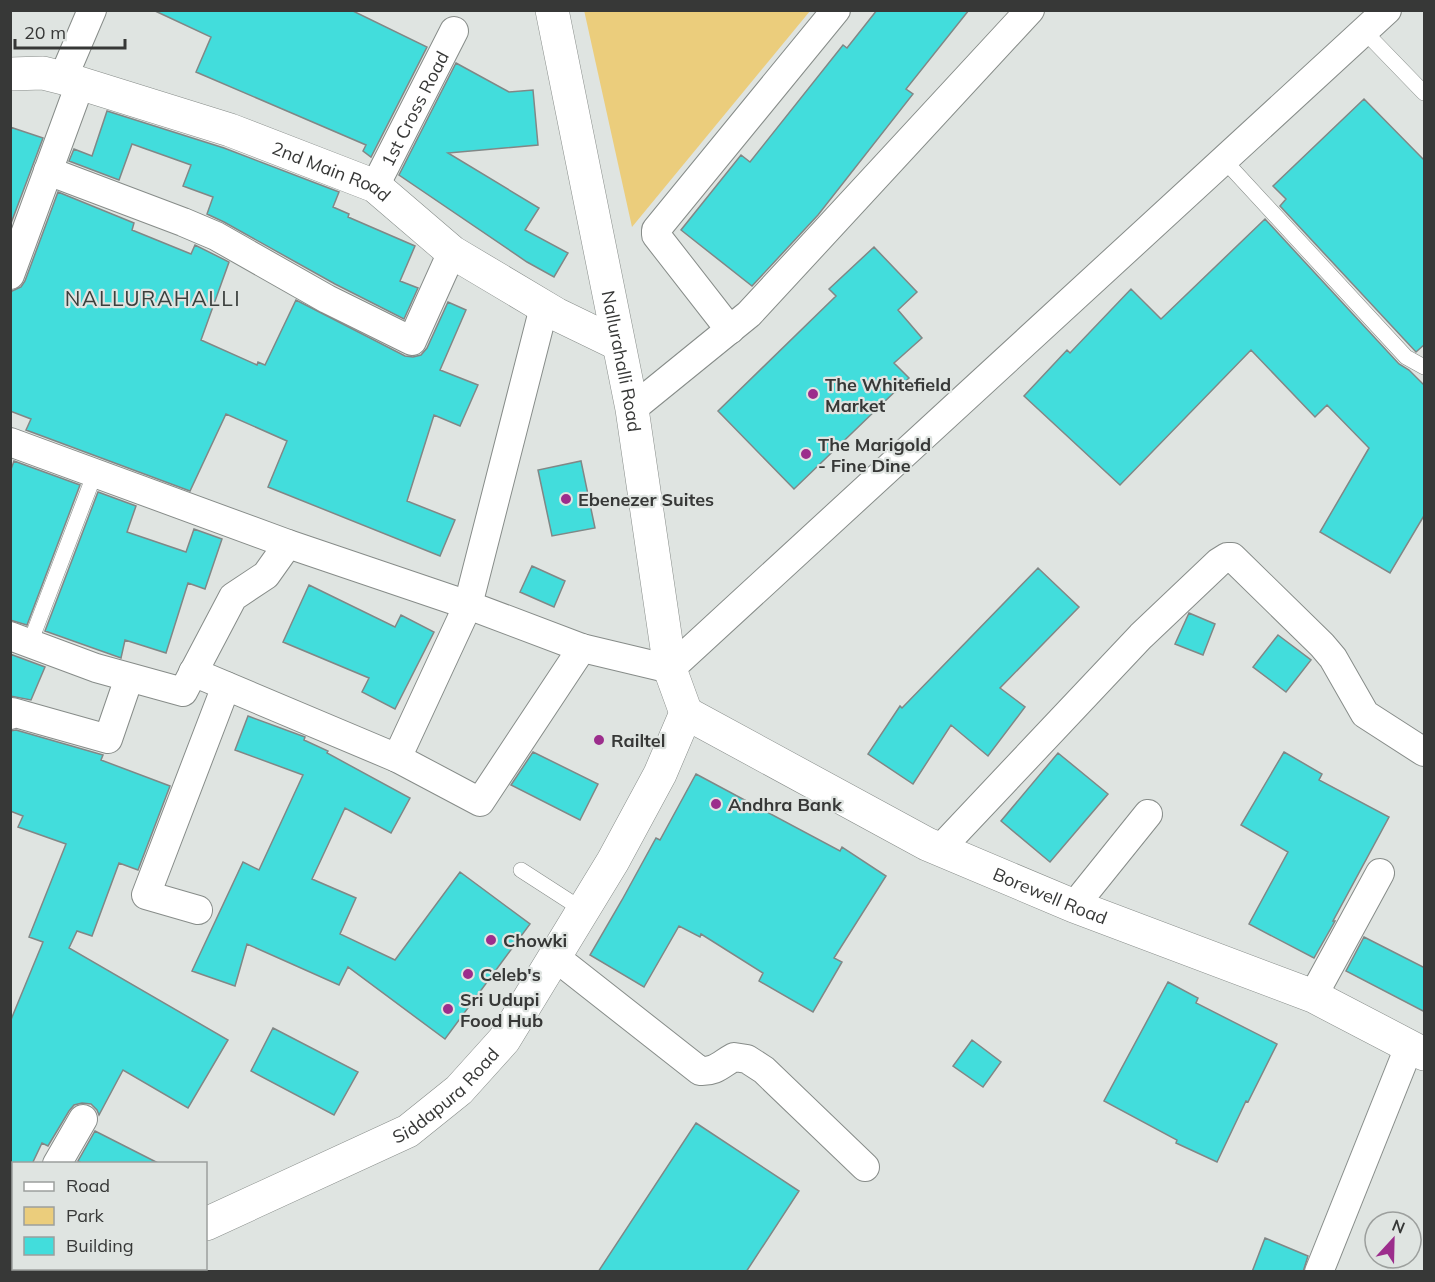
<svg xmlns="http://www.w3.org/2000/svg" width="1435" height="1282" viewBox="0 0 1435 1282" font-family="Mulish,sans-serif">
	<style>
		.green { fill: #ebcd7c }
		.building { fill: #42dddc; stroke: #818786; stroke-width: 1.5 }
		.lines { fill: none; stroke-linecap: round; stroke-linejoin: round }
		.service-casing { stroke: #878c89; stroke-width: 16 }
		.minor-casing { stroke: #878c89; stroke-width: 30 }
		.tertiary-casing { stroke: #878c89; stroke-width: 34 }
		.service { stroke: #fff; stroke-width: 15 }
		.minor { stroke: #fff; stroke-width: 28 }
		.tertiary { stroke: #fff; stroke-width: 33 }
		.poi-dot { fill: #9c2d8c; stroke: #dfe4e1; stroke-width: 2 }
		.labels { text-anchor: middle; dominant-baseline: central; stroke-width: 4.5; stroke-linejoin: round; paint-order: stroke }
		.street-label { font-size: 18px; fill: #373837; stroke: #dfe4e1 }
		.poi-label { font-size: 18px; font-weight: bold; fill: #373837; stroke: #dfe4e1; text-anchor: start }
		.quarter-label { font-size: 21px; letter-spacing: 1.5px; fill: #3b3f3d; stroke: #dfe4e1 }
	</style>
	<rect width="100%" height="100%" fill="#dfe4e1"/>
	<path class="green" d="M584 10H810V11L632 227Z"/>
	<path class="building" d="M153 10H351L427 47 371 157 363 151 366 145 196 72 211 37Z
		M877 10H969L906 89 913 94 818 215 752 286 681 230 741 155 750 162 843 45 847 48Z
		M456 63 509 92 533 90 538 145 448 153 539 208 525 230 568 253 554 277 527 262 399 175Z
		M1364 99 1425 161V344L1416 352 1280 206 1286 199 1273 186Z
		M107 111 224 148 339 192 333 207 349 214 348 217 415 246 400 281 418 288 404 319 335 284 224 222 207 214 213 197 183 186 191 165 132 144 119 180 69 161 74 149 92 156Z
		M10 127 43 138 10 226Z
		M58 192 134 223 132 230 191 254 195 245 229 262 201 340 257 365 258 362 265 365 296 300 405 356 413 357 421 355 427 348 448 302 466 310 440 370 478 385 460 426 434 415 407 501 455 520 440 556 268 487 287 441 226 414 190 491 26 430 31 419 10 411V294L12 291 21 287 25 281Z
		M1265 219 1399 364 1409 370 1425 386V514L1390 573 1320 532 1369 448 1327 405 1315 417 1251 350 1120 485 1024 396 1067 350 1070 353 1131 289 1161 319Z
		M874 247 917 292 898 310 922 338 894 363 909 378 794 489 718 411 836 296 829 289Z
		M14 461 80 485 27 625 10 620V472Z
		M581 461 595 528 552 536 538 470Z
		M98 492 136 506 127 532 186 552 194 529 222 539 205 589 188 583 166 653 125 640 121 658 45 631Z
		M532 566 565 581 554 607 520 592Z
		M1038 568 1079 607 1000 688 1025 707 988 756 951 725 913 784 868 754 900 706 902 708Z
		M309 585 395 627 401 615 434 632 395 709 362 692 369 678 283 642Z
		M1189 613 1215 624 1203 655 1175 644Z
		M1278 635 1311 660 1286 692 1253 667Z
		M10 654 45 667 31 700 10 696Z
		M248 716 305 737 304 740 328 751 327 753 410 798 391 833 345 808 312 879 356 898 340 934 395 960 460 872 530 924 445 1039 348 967 339 985 247 944 235 986 192 971 243 862 259 870 303 775 235 750Z
		M16 730 103 755 101 760 170 786 138 870 119 863 92 936 77 931 69 948 228 1040 188 1108 123 1070 99 1115 97 1110 91 1104 82 1103 74 1105 69 1111 48 1146 42 1143 32 1164H14V1203L10 1209V1022L43 942 29 937 66 844 18 827 23 816 10 811V731Z
		M533 752 598 784 580 820 511 785Z
		M1284 752 1322 774 1319 780 1389 817 1333 921H1335L1314 958 1249 924 1288 852 1241 825Z
		M1058 753 1108 794 1050 862 1001 821Z
		M696 774 840 851 842 847 886 876 834 958 842 962 813 1012 759 981 763 973 701 934 700 937 679 926 644 987 590 955 622 900 656 838 660 840Z
		M1364 937 1425 968V1012L1346 971Z
		M1168 982 1198 998 1196 1003 1277 1044 1248 1102 1246 1101 1217 1162 1176 1143 1177 1140 1104 1101Z
		M273 1028 358 1072 334 1115 251 1071Z
		M972 1040 1001 1062 983 1087 953 1066Z
		M696 1123 799 1191 746 1272H598Z
		M95 1131 160 1164H83L78 1161Z
		M1265 1238 1308 1256 1303 1272H1252Z"/>
	<g class="lines">
		<defs>
			<path id="service" d="M1364 31 1424 93
				M1224 160 1406 357 1424 367
				M30 643 95 473
				M521 870 583 910"/>
			<g id="minor">
				<path d="M63 78 92 10"/>
				<path d="M48 171 183 222 216 236 327 299 412 341 452 252"/>
				<path id="s1" d="M375 186 454 31"/>
				<path d="M10 275 80 84"/>
				<path d="M730 330 656 235V230L836 10"/>
				<path d="M632 409 749 314 1030 10"/>
				<path d="M10 442 288 544 468 605 582 648 670 669 1387 10"/>
				<path d="M10 636 96 668 183 692 233 597 266 575 288 544"/>
				<path d="M193 672 397 758 480 802 582 648"/>
				<path d="M10 715 12 712 108 739 129 678"/>
				<path d="M397 758 468 605 544 307"/>
				<path d="M940 849 1141 636 1219 562 1227 557H1232L1322 645 1333 658 1365 714 1424 752"/>
				<path d="M1074 906 1148 814"/>
				<path d="M198 910 146 895 226 686"/>
				<path d="M555 957 700 1071C716 1072 721 1064 734 1057L747 1059 764 1070 865 1167"/>
				<path d="M1313 996 1380 873"/>
				<path d="M57 1164 83 1119"/>
				<path d="M10 1241 14 1236"/>
				<path d="M1319 1272 1409 1047"/>
			</g>
			<g id="tertiary">
				<path id="s2" d="M552 10 632 409 670 669 686 713"/>
				<path id="s3" d="M10 74 43 73 63 78 230 130 375 186 452 252 556 314 618 344"/>
				<path id="s4" d="M686 713 927 844 1074 906 1313 996 1424 1054"/>
				<path id="s5" d="M206 1224 408 1131 459 1090 504 1040 613 861 660 774 686 713"/>
				<path d="M101 1272 108 1268"/>
			</g>
		</defs>
		<use href="#service" class="service-casing"/>
		<use href="#minor" class="minor-casing"/>
		<use href="#tertiary" class="tertiary-casing"/>
		<use href="#service" class="service"/>
		<use href="#minor" class="minor"/>
		<use href="#tertiary" class="tertiary"/>
	</g>
	<g class="poi-dot">
		<circle cx="813" cy="394" r="6"/>
		<circle cx="806" cy="454" r="6"/>
		<circle cx="566" cy="499" r="6"/>
		<circle cx="599" cy="740" r="6"/>
		<circle cx="716" cy="804" r="6"/>
		<circle cx="491" cy="940" r="6"/>
		<circle cx="468" cy="974" r="6"/>
		<circle cx="448" cy="1009" r="6"/>
	</g>
	<g class="labels">
		<g class="street-label">
			<text stroke="none"><textPath href="#s1" startOffset="87">1st Cross Road</textPath></text>
			<text stroke="none"><textPath href="#s3" startOffset="338">2nd Main Road</textPath></text>
			<text stroke="none"><textPath href="#s2" startOffset="358">Nallurahalli Road</textPath></text>
			<text stroke="none"><textPath href="#s4" startOffset="408">Borewell Road</textPath></text>
			<text stroke="none"><textPath href="#s5" startOffset="274">Siddapura Road</textPath></text>
		</g>
		<g class="poi-label">
			<text x="825" y="384">The Whitefield<tspan x="825" dy="21">Market</tspan></text>
			<text x="818" y="444">The Marigold<tspan x="818" dy="21">- Fine Dine</tspan></text>
			<text x="578" y="499">Ebenezer Suites</text>
			<text x="611" y="740">Railtel</text>
			<text x="728" y="804">Andhra Bank</text>
			<text x="503" y="940">Chowki</text>
			<text x="480" y="974">Celeb's</text>
			<text x="460" y="999">Sri Udupi<tspan x="460" dy="21">Food Hub</tspan></text>
		</g>
		<g class="quarter-label">
			<text x="153" y="298">NALLURAHALLI</text>
		</g>
	</g>
	<rect width="1435" height="1282" fill="none" stroke="#373837" stroke-width="24"/>
	<rect x="12" y="1162" width="195" height="108" fill="#dfe4e1" stroke="#9c9f9d" stroke-width="1.5"/>
	<rect x="24" y="1182" width="30" height="9" fill="#ffffff" stroke="#9c9f9d" stroke-width="1.5"/>
	<text x="66" y="1192" font-size="18" fill="#373837">Road</text>
	<rect x="24" y="1207" width="30" height="18" fill="#ebcd7c" stroke="#9c9f9d" stroke-width="1.5"/>
	<text x="66" y="1222" font-size="18" fill="#373837">Park</text>
	<rect x="24" y="1237" width="30" height="18" fill="#42dddc" stroke="#9c9f9d" stroke-width="1.5"/>
	<text x="66" y="1252" font-size="18" fill="#373837">Building</text>
	<g transform="translate(1393 1240) rotate(22)"><circle r="28" fill="#dfe4e1" stroke="#9c9f9d" stroke-width="1.5"/>
	<path d="M0-4.5L10 22L0 15L-10 22Z" fill="#9c2d8c"/>
	<text y="-9" font-size="16" font-weight="bold" text-anchor="middle" fill="#373837">N</text>
	</g>
	<path d="M15 39v9h110v-9" fill="none" stroke="#373837" stroke-width="3"/>
	<text x="24" y="39" font-size="18" fill="#373837" stroke="#dfe4e1" stroke-width="4.5" paint-order="stroke">20 m</text>
</svg>
